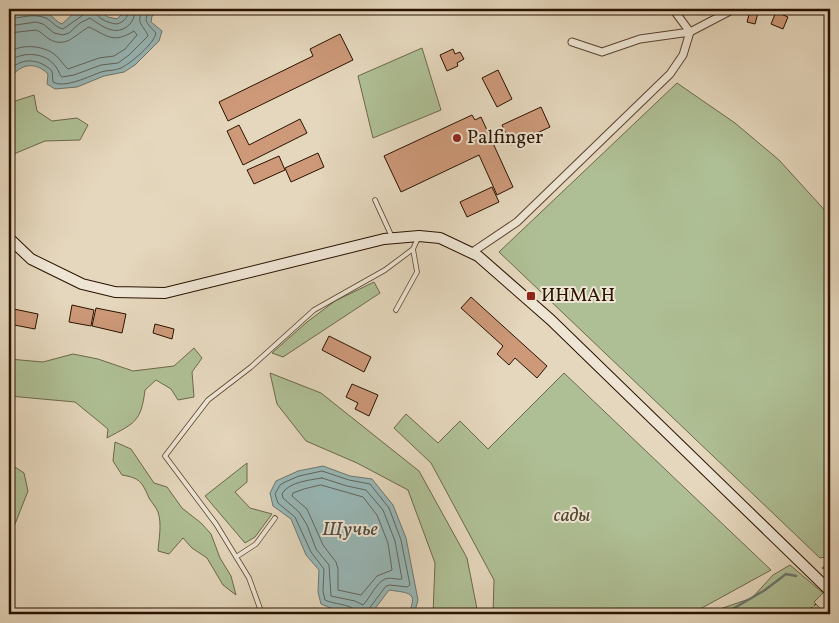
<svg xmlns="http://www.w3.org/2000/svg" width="839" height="623" viewBox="0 0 839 623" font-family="Vollkorn,serif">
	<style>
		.green { fill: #afbf95; stroke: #6c684a }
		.water { fill: #98b8b8; stroke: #6c766e }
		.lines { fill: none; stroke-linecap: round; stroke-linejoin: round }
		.shore { stroke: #61655c; stroke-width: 1 }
		.stream { stroke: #6c766e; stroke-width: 2.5 }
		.building { fill: #cd9979; stroke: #2a1200 }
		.lane-casing { stroke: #59432f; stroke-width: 5.5 }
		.street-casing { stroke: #59432f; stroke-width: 9 }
		.secondary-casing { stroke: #2a1200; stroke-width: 12 }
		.path { stroke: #2a1200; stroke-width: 1; stroke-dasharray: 4 2.5; stroke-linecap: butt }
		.lane { stroke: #eee5d4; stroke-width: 4 }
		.street { stroke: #eee5d4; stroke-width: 7 }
		.secondary { stroke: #eee5d4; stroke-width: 10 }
		.poi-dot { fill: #8f2418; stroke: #eee5d4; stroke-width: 2 }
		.labels { text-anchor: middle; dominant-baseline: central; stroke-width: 4; stroke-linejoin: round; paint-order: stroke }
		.poi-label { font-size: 19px; fill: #2a1200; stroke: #eee5d4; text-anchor: start }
		.park-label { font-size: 19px; font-style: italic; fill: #52462d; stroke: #eee5d4 }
		.water-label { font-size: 20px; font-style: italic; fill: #504c40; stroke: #eee5d4 }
	</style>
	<rect width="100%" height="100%" fill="#e5d7bd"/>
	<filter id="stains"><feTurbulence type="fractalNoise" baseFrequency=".004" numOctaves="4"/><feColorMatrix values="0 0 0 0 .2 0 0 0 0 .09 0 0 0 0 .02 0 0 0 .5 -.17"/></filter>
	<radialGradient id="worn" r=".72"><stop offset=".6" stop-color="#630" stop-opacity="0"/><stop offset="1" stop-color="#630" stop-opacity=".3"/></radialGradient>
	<path class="green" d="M422 48 441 110 373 138 358 76Z
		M677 83 735 123 779 160 830 216V556L820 558 499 252Z
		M34 95 37 111 52 121 77 118 88 125 80 140 45 141 9 156V103Z
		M374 282 380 293 283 357 272 353 307 322 335 301Z
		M194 348 202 358 192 372 194 397 178 400 171 389 156 380 145 390C141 423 134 423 107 438L108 429 75 402 9 396V359L43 362 73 354 98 359 133 371 174 366Z
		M270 373 321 393 419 471 467 558 478 614H433L435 563 408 490 357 463 306 441 277 404Z
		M564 373 771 570 691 614H493L494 580 431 463 394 428 406 414 438 443 460 421 488 449Z
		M115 442 131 449 154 483 167 487 182 508 201 523 211 534 220 558 231 576 236 595 223 585 207 558 192 548 183 538 169 554 158 551C159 538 162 524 158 512 156 507 152 503 149 498 142 482 140 478 122 475L113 461Z
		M9 463 24 473 28 491 15 524 9 525Z
		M247 463V482L235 492 250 508 272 514 255 537 245 543 205 496Z
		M790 565 823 593 814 602 826 614H711L717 610 752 598 773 575Z"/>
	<path class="water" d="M86 9 99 10 108 17 117 19 123 13 122 9H172L169 15C159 13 162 9 152 16L151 22 162 31 159 41 135 65 124 72 104 76 77 87 55 89 47 84 48 74C35 61 21 64 11 77V84L15 90 9 95V15C20 11 38 8 49 14 54 17 56 22 62 24L74 13Z
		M323 466 350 476 372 479 393 505 406 538 418 600 414 614H408C419 592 409 593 389 590L371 614 333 609 321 604 318 592 319 570 306 555 291 519 273 506 270 493 276 481 298 471Z"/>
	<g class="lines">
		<path class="shore" d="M95 9C96 19 108 23 117 24 124 22 130 16 127 9
			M9 19C20 18 34 13 46 18 53 22 55 27 63 29L83 15 85 9
			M9 26 36 22 43 24 54 33 63 35 69 33 80 23 90 18C102 26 116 38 130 24 134 19 135 15 134 9
			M9 33 36 30C42 32 44 36 49 39 67 49 75 34 89 27 108 36 113 44 134 31L137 35 125 49 114 56 99 58 68 69C63 65 60 58 54 54 42 45 21 44 9 52
			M9 61C23 51 46 52 56 67 59 71 59 74 62 77L74 75 101 65 118 63 129 55 148 36C144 25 134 23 144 9
			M9 71C20 57 39 58 52 71L53 82C64 89 90 76 101 72 107 70 115 71 121 68 131 63 154 44 156 33 147 23 140 19 154 9
			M322 478 347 486 366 490 383 510 395 541 402 579C397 580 391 577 385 579 376 583 370 598 363 605L355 601 331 596 329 565 316 549 307 525 299 512 283 498 282 494C288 482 310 480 322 478Z
			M321 485 363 497 377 515 388 543 392 570 377 576 361 595 338 590V569L336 562 323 545 307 509 292 496 293 493 304 489Z
			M357 614C356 604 335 605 325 600L323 591 324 569 311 552 295 517 278 503 275 494 280 485 285 482 299 476 322 471 349 480 370 484 389 508 401 540 410 585 407 587 390 585 386 586 368 610 367 614"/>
		<path class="stream" d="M823 568 830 564
			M724 614 765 590 786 574 796 576"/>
	</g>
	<path class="building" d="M750 11 758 13 755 24 747 22Z
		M776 12 788 17 783 29 771 24Z
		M340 34 353 60 228 121 219 102 313 56 310 49Z
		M453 49 455 54 460 52 464 59 457 63 458 66 447 71 440 55Z
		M498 70 512 99 497 107 482 78Z
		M541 107 550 127 511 145 502 125Z
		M472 115 475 120 481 117 513 187 497 195 479 155 401 192 384 156Z
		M300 119 307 133 243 165 227 131 239 125 249 145Z
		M318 153 324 167 291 182 285 168Z
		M279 156 285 170 254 184 247 170Z
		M492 187 499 202 467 217 460 202Z
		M471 297 547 366 537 378 515 358 509 365 497 354 503 346 461 308Z
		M72 305 94 310 91 326 69 322Z
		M9 308 38 314 35 329 9 324Z
		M96 308 126 314 122 333 92 326Z
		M155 324 174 329 172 339 153 333Z
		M329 336 371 357 364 372 322 350Z
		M352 384 378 395 369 416 355 409 358 403 346 397Z"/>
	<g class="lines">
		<defs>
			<path id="lane" d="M375 200 392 237
				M396 310 417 272 413 249
				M236 557 256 544 275 518
				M262 614 249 578 216 524 165 456 208 400 251 367 314 310 385 270 413 249 418 238"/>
			<path id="street" d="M572 42 602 52 640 39 690 32 734 9
				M471 253 517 222 670 74 683 55 690 32 673 9"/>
			<path id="secondary" d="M9 238 31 259 82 284 115 292 165 293 384 239 419 236 440 238 478 256 551 320 830 591"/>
		</defs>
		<use href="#lane" class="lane-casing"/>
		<use href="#street" class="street-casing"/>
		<use href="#secondary" class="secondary-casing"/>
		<path class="path" d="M804 614 816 604
			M816 614 822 610"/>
		<use href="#lane" class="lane"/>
		<use href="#street" class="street"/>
		<use href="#secondary" class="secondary"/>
	</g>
	<g class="poi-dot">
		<circle cx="457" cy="138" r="5"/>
		<rect x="526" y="291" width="10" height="10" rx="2.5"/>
	</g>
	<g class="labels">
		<g class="poi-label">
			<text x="467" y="138">Palfinger</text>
			<text x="541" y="296">ИНМАН</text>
		</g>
		<g class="park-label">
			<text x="572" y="516">сады</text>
		</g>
		<g class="water-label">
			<text x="350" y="530">Щучье</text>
		</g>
	</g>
	<rect width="839" height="623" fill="none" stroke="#e5d7bd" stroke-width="30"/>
	<rect x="10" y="10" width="819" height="603" fill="none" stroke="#2a1200" stroke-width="2.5"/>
	<rect x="15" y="15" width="809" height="593" fill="none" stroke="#2a1200"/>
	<rect width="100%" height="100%" filter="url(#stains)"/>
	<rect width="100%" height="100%" fill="url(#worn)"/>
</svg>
